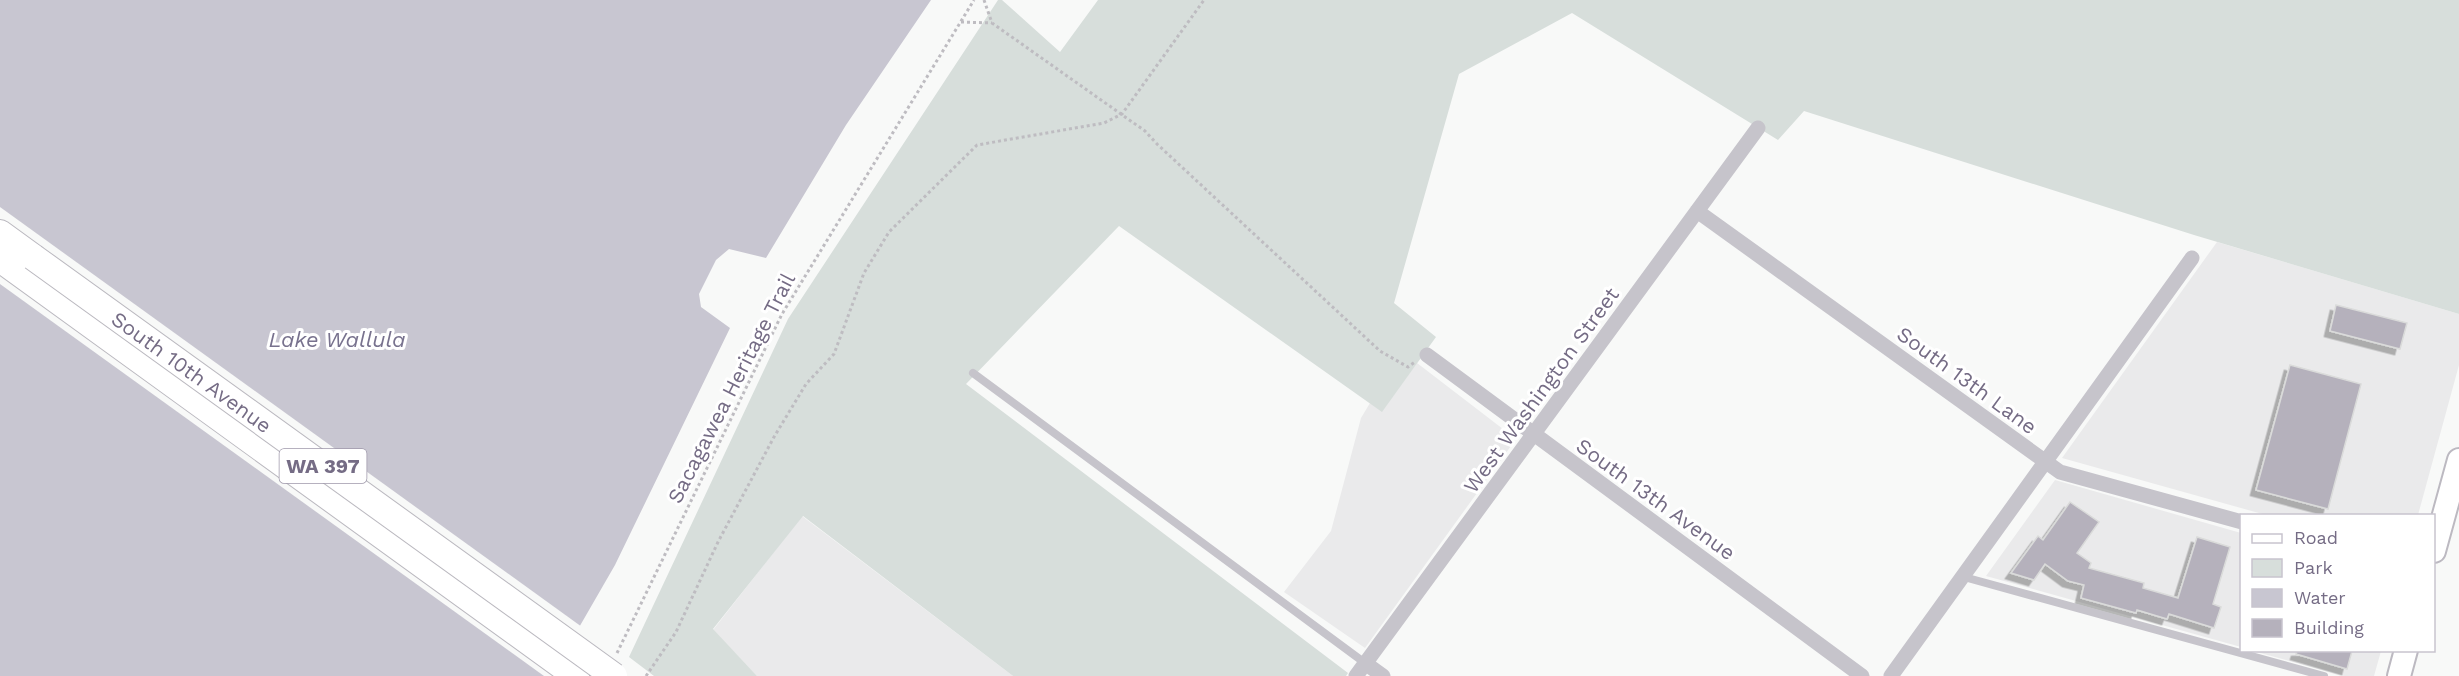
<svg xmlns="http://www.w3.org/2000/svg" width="2459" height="676" viewBox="0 0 2459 676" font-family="'Work Sans',sans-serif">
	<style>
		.built { fill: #eaeaeb }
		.green { fill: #d7dedb }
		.water { fill: #c8c6d1 }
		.pier { fill: #f8f9f8 }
		.building { fill: #b5b1bc; stroke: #dadbda; stroke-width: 1.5; filter: url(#shadow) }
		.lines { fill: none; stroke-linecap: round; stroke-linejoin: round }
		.secondary-casing { stroke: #bcb9c1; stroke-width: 26 }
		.primary-casing { stroke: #bab8bf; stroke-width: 28 }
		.path { stroke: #bebcc1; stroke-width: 3; stroke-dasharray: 3 3; stroke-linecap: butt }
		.service { stroke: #c6c4cb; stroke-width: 8 }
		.minor { stroke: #c6c4cb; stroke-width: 15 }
		.secondary { stroke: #fff; stroke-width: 22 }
		.primary { stroke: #fff; stroke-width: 26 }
		.primary-bridge-casing { stroke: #bab8bf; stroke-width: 28; stroke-linecap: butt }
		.primary-bridge { stroke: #fff; stroke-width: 26 }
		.labels { text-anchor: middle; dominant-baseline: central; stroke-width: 6; stroke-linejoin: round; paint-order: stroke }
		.shield { fill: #fff; stroke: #9e98aa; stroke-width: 1.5 }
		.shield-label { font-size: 20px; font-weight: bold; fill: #756c85 }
		.street-label { font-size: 21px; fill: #756c85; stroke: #fff }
		.water-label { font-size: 22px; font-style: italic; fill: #78728e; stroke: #fff }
	</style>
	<defs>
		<filter id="shadow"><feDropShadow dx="-5.5" dy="5.5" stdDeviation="0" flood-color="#0004"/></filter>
	</defs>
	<rect width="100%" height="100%" fill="#f8f9f8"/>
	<path class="built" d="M2217 242 2459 314V365L2418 515H2266L2062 458Z
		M1417 363 1516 439 1365 648 1284 592 1331 531 1361 418 1370 403 1382 411Z
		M2055 480 2241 533V647L1986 576Z
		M802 516 1013 676H757L713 630Z
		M2253 651H2381L2374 676H2344Z"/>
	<path class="green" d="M998 0H1002L1060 52 1098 0H2459V314L2194 235 1804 111 1778 140 1572 13 1459 74 1394 303 1436 337 1382 412 1119 226 966 384 1348 673 1346 676H1013L803 516 713 629 757 676H654L629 657 788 319Z"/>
	<path class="water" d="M0 0H931L846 125 766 258 729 249 716 260 699 294 701 307 730 328 615 565 551 676H0Z"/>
	<path class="pier" d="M0 207 582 627 554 676H544L0 284Z"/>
	<path class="building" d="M2336 305 2407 323 2400 349 2330 331Z
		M2290 365 2361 384 2328 509 2256 490Z
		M2070 502 2099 522 2077 553 2091 563 2089 568 2144 583 2143 588 2178 598 2197 537 2230 547 2213 604 2221 607 2214 628 2169 614 2167 619 2137 610 2136 613 2081 598 2084 585 2068 581 2045 564 2034 580 2011 573 2038 536 2043 540Z
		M2297 651H2352L2347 669 2296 654Z"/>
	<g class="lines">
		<defs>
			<path id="secondary" d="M2434 551 2459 460
				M2399 676 2406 650"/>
			<path id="primary" d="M0 233 33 257
				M0 259 576 676"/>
		</defs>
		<use href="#secondary" class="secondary-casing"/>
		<use href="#primary" class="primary-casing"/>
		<path class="path" d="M984 0 992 23 1145 131 1157 144 1380 351 1408 367 1415 362
			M961 22 992 23
			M617 653 782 314 974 0
			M646 676 676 632 718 542 774 437 806 384 834 354 864 273 889 232 977 145 1104 123 1122 114 1204 0"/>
		<path class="service" d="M973 373 1365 663
			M1964 577 2324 676"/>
		<path class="minor" d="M1697 211 2060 472 2242 522
			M1427 355 1862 676
			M1365 663 1383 676
			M1356 676 1758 128
			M1891 676 2192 258"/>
		<use href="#secondary" class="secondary"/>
		<use href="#primary" class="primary"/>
		<defs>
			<g id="primary-bridge">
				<path id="s1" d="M33 257 614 676"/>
			</g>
		</defs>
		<use href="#primary-bridge" class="primary-bridge-casing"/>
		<use href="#primary-bridge" class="primary-bridge"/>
	</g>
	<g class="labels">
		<rect class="shield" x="279.5" y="449" width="87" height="34" rx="4.5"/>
		<g class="shield-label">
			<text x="323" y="466">WA 397</text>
		</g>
		<g class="street-label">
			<text stroke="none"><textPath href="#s1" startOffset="196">South 10th Avenue</textPath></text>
			<text transform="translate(1967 380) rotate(36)">South 13th Lane</text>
			<text transform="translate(731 388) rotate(-63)">Sacagawea Heritage Trail</text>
			<text transform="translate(1541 390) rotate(-54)">West Washington Street</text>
			<text transform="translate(1656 499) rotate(36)">South 13th Avenue</text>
		</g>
		<g class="water-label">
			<text x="337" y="339">Lake Wallula</text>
		</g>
	</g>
	<rect x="2240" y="514" width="195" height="138" fill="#ffffff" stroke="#c8c4ce" stroke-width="1.5"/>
	<rect x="2252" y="534" width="30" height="9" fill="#ffffff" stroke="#c8c4ce" stroke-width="1.5"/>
	<text x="2294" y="544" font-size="18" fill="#756c85">Road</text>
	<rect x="2252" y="559" width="30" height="18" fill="#d7dedb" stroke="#c8c4ce" stroke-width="1.5"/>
	<text x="2294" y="574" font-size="18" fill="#756c85">Park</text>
	<rect x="2252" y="589" width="30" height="18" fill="#c8c6d1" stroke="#c8c4ce" stroke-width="1.5"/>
	<text x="2294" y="604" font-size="18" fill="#756c85">Water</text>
	<rect x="2252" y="619" width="30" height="18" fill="#b5b1bc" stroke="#c8c4ce" stroke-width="1.5"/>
	<text x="2294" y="634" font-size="18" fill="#756c85">Building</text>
</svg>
